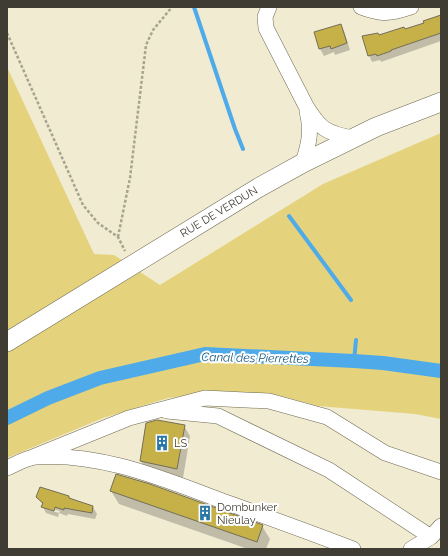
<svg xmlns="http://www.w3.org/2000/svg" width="448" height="556" viewBox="0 0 448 556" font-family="Raleway,sans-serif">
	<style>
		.green { fill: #e4d37c }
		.shadow { fill: #0003; fill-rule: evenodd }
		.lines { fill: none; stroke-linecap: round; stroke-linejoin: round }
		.stream { stroke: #4eaae8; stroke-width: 4 }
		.canal { stroke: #4eaae8; stroke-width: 14 }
		.building { fill: #c6b149; stroke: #736e57 }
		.minor-casing { stroke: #6e6952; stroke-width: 16 }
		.major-casing { stroke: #6e6952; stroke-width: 20 }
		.path { stroke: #a7a490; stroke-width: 2.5; stroke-dasharray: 3 2; stroke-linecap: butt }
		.minor { stroke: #fff; stroke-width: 15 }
		.major { stroke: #fff; stroke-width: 19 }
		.labels { text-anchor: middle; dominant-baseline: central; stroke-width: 4; stroke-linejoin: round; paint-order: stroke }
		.street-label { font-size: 11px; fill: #3f3d33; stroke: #fff }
		.poi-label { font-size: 11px; fill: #3f3d33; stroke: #fff; text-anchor: start }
		.water-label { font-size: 12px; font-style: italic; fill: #135881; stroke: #fff }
	</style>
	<rect width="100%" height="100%" fill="#f0ebd1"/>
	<path class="green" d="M7 67 94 254 114 255 160 285 323 184 441 133V419L415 414 318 406 278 395 222 391 168 398 103 418 7 458Z"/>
	<path class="shadow" d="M441 15V41L381 62 380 60 372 62 369 55 379 36 405 30 425 23 437 18 436 16Z
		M341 25 344 31 350 50 335 55 334 52 324 56 320 49 315 33Z
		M184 426 190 436 183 478 146 471 141 461Z
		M111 491 262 526 270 539 266 549H248L119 504Z
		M37 497 70 500 93 507 97 514 95 519 68 514 67 516 59 513 58 517 46 513 43 507V505ZM46 507 60 511 59 513 46 509Z"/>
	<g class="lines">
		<path class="stream" d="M194 7 235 129 243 149
			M289 216 351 300
			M354 361 356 340"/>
		<path class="canal" d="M7 418 48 398 100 378 205 354 354 361 383 363 441 371"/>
	</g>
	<path class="building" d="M441 15V33L391 50V51L377 56 376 54 368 56 362 36 378 33 379 35 404 27 405 29 424 23 423 21Z
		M341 24 347 43 331 49 330 46 319 49 314 32Z
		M157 420 185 425 177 469 140 461 146 423Z
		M116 474 150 484 263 525 257 542 110 491Z
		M40 487 69 496V498L93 506 92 513 64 508V510L55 507 54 511 41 507 43 503 36 497Z"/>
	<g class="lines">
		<defs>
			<path id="minor" d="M269 7 265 17 266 28 306 106C320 129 326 133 353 138
				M361 7C382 15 390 14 411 7
				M303 163C309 143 312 132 307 111
				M167 411 218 416 329 470 431 537
				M33 457 129 418 205 398 269 401 327 417 385 453 441 472
				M7 468C16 464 26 458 35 457 99 452 161 478 220 500 264 516 309 532 353 549
				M411 549 431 537 441 526"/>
			<path id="major" d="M7 342 258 188 303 163 376 127 441 102"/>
		</defs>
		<use href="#minor" class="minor-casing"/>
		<use href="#major" class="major-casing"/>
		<path class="path" d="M7 33 83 205 98 223 118 237 125 251
			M118 237 130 178 146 45 153 30 172 7"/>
		<use href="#minor" class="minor"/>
		<use href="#major" class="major"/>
	</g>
	<defs>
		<symbol id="building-bare" viewBox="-9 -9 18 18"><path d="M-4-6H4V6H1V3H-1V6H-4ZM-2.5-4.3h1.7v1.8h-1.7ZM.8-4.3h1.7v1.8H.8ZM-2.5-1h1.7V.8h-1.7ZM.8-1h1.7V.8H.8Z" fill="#2877a9" stroke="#fff" stroke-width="2.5" paint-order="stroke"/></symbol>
	</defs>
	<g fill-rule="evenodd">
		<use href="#building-bare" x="151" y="432" width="22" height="22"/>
		<use href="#building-bare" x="194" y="502" width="22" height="22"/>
	</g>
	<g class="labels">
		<g class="street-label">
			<text transform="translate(219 212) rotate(-31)">RUE DE VERDUN</text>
		</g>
		<g class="poi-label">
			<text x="174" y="443">LS</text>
			<text x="217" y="507">Dombunker<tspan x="217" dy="13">Nieulay</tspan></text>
		</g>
		<g class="water-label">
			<text transform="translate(255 358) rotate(1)">Canal des Pierrettes</text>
		</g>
	</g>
	<rect width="448" height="556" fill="none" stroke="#3f3d33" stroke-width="16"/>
</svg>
